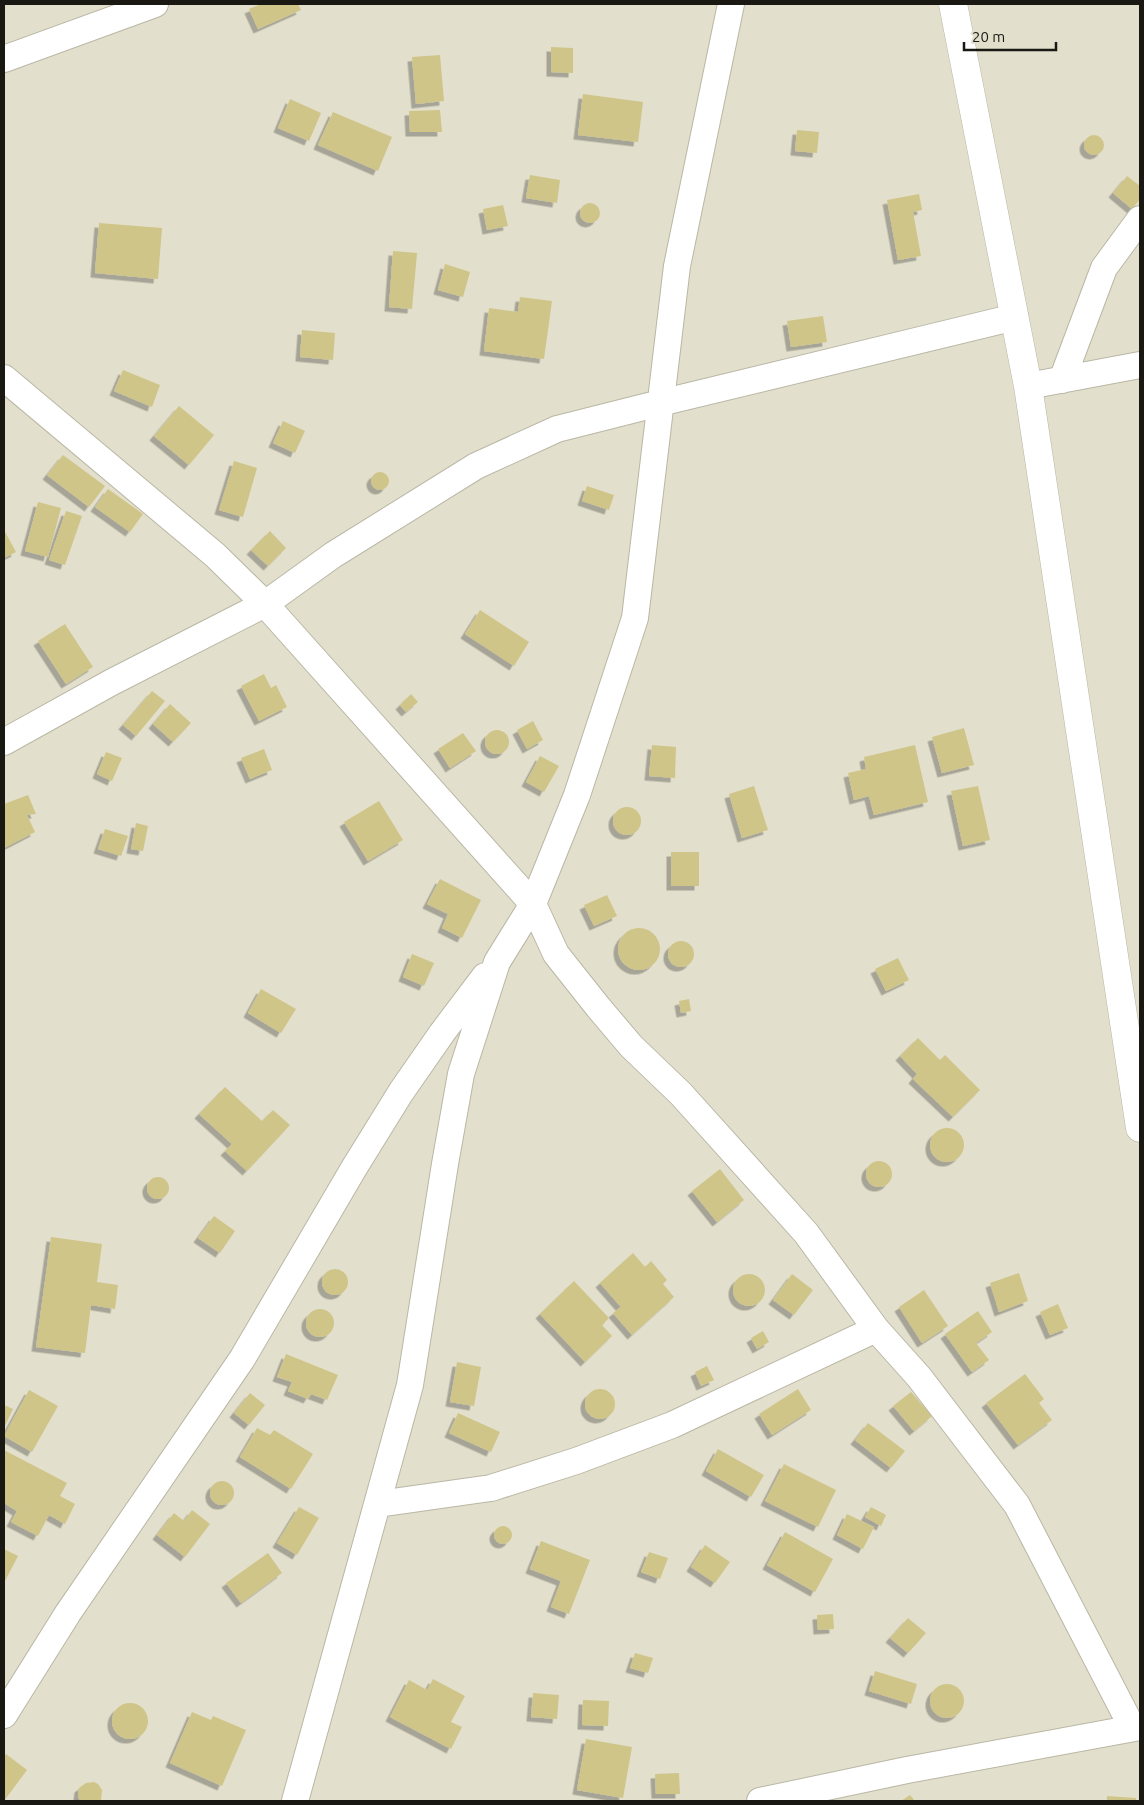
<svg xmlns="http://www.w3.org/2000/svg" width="1144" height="1805" viewBox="0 0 1144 1805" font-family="Ubuntu,sans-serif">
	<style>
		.building { fill: #d0c589; filter: url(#shadow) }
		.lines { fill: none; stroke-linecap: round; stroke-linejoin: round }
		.street-casing { stroke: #bab7a5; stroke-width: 28 }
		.secondary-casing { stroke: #bab7a5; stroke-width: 29 }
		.street { stroke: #fff; stroke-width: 26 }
		.secondary { stroke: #fff; stroke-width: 28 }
	</style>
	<defs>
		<filter id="shadow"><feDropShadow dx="-4.5" dy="4.5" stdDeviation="0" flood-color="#0004"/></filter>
	</defs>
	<rect width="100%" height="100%" fill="#e2dfcc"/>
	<path class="building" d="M261 4H298L301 10 258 29 249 9Z
		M551 47 573 48V73L551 72Z
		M440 55 444 101 416 104 412 57Z
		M583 94 643 102 638 142 578 135Z
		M290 99 321 113 309 141 278 128Z
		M440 110 442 132H410L409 111Z
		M333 112 392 137 378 171 318 145Z
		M797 130 819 132 817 153 795 151Z
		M1084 145a10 10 0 1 1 20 0a10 10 0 1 1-20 0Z
		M530 175 560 180 557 203 526 198Z
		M1127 176 1140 186V199L1132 209 1113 193Z
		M919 194 922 210 913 212 921 256 898 260 887 200Z
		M580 213a10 10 0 1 1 20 0a10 10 0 1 1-20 0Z
		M503 205 508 226 487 230 483 209Z
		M99 223 162 228 158 279 95 273Z
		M393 251 417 253 412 309 389 307Z
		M445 264 470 272 463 297 438 290Z
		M520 297 552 301 544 359 484 351 489 308 518 312Z
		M823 316 827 342 791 347 787 321Z
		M302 330 335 333 333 360 300 357Z
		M123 370 160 385 152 407 114 391Z
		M179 406 214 435 189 465 154 436Z
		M283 421 305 431 295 453 273 443Z
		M63 455 105 486 89 507 47 475Z
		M234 461 257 468 243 517 219 510Z
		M371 481a9 9 0 1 1 18 0a9 9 0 1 1-18 0Z
		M587 486 614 495 609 510 582 501Z
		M108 489 143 514 130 532 95 507Z
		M38 502 61 508 48 557 25 551Z
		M66 511 82 516 65 565 49 560Z
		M4 530 16 552 4 558Z
		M270 531 286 548 268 566 251 550Z
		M480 610 529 642 514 666 465 634Z
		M65 624 93 667 66 684 38 641Z
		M264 674 271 688 276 685 287 707 259 721 241 686Z
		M152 691 165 701 136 736 123 725Z
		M411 694 418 702 406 712 400 705Z
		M170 704 191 723 173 742 153 724Z
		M533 721 543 740 527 749 517 730Z
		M964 728 974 765 942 773 932 737Z
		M485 742a12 12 0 1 1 24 0a12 12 0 1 1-24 0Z
		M463 733 476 751 450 768 438 749Z
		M652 745 676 747 675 778 649 776Z
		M915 745 928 802 874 815 869 796 854 800 848 773 866 769 864 757Z
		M264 749 272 770 250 779 241 758Z
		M106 752 122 758 112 781 97 774Z
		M540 756 559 766 544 792 526 782Z
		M754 786 768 830 742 838 729 794Z
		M978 786 990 840 963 846 951 791Z
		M28 795 36 814 27 815 35 832 4 848V804Z
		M379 801 403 840 368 861 344 822Z
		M613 821a14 14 0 1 1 28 0a14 14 0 1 1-28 0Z
		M136 823 148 826 143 851 131 849Z
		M105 829 128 836 121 856 98 849Z
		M671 852H699V886H671Z
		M440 879 481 900 462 938 442 928 448 914 427 904Z
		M607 895 617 916 594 926 584 905Z
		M618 949a21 21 0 1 1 42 0a21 21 0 1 1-42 0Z
		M668 954a13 13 0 1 1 26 0a13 13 0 1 1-26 0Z
		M412 954 434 963 424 986 403 977Z
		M898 958 909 980 886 991 875 969Z
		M261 989 296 1009 281 1033 248 1013Z
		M689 999 691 1011 681 1013 679 1001Z
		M918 1038 940 1060 945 1055 980 1090 953 1117 913 1079 917 1074 900 1056Z
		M225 1087 262 1121 273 1110 290 1125 247 1171 225 1151 232 1144 199 1114Z
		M930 1145a17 17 0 1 1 34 0a17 17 0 1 1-34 0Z
		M866 1174a13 13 0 1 1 26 0a13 13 0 1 1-26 0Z
		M720 1169 744 1200 717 1222 692 1191Z
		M147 1188a11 11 0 1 1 22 0a11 11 0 1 1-22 0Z
		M214 1216 235 1231 220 1253 198 1238Z
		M51 1237 102 1244 97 1282 118 1285 115 1309 91 1305 85 1353 36 1347Z
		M633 1253 645 1267 651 1261 667 1280 663 1284 674 1297 632 1335 613 1313 621 1307 600 1283Z
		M322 1282a13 13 0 1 1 26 0a13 13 0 1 1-26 0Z
		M1019 1273 1028 1301 999 1312 990 1283Z
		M792 1274 813 1290 794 1315 773 1300Z
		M733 1290a16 16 0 1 1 32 0a16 16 0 1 1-32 0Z
		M574 1281 609 1318 602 1325 612 1336 585 1362 540 1314Z
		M924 1290 948 1326 922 1343 899 1307Z
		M1058 1304 1068 1328 1050 1335 1040 1312Z
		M306 1323a14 14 0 1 1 28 0a14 14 0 1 1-28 0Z
		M978 1311 992 1332 976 1343 989 1360 972 1372 945 1334Z
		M763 1331 769 1342 757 1349 751 1338Z
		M286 1354 338 1375 327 1400 311 1394 308 1399 288 1391 292 1382 277 1377Z
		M457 1362 481 1367 474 1406 450 1402Z
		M707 1366 714 1380 701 1386 695 1372Z
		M1025 1374 1044 1399 1039 1403 1052 1420 1018 1445 986 1403Z
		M798 1389 811 1410 772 1435 759 1414Z
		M585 1404a15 15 0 1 1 30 0a15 15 0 1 1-30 0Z
		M29 1390 58 1406 32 1452 4 1436Z
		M911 1392 932 1416 914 1431 893 1406Z
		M250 1393 265 1405 249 1425 234 1413Z
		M4 1405 13 1409 4 1428Z
		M458 1413 500 1432 491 1452 449 1433Z
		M868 1423 905 1451 891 1468 855 1440Z
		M257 1428 270 1435 274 1430 313 1454 291 1489 240 1457Z
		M718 1449 764 1475 751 1497 706 1471Z
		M4 1450 67 1483 60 1496 75 1504 65 1524 49 1515 38 1536 11 1522 17 1511 4 1503Z
		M784 1464 836 1490 818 1527 765 1501Z
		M210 1493a12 12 0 1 1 24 0a12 12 0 1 1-24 0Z
		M299 1507 319 1518 297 1555 277 1543Z
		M871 1507 886 1515 881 1526 865 1517Z
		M192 1510 210 1524 185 1557 157 1535 174 1513 184 1521Z
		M847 1514 874 1527 863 1549 837 1535Z
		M494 1535a9 9 0 1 1 18 0a9 9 0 1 1-18 0Z
		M785 1532 833 1559 815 1592 767 1565Z
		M541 1541 590 1560 569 1614 551 1607 561 1581 530 1569Z
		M705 1545 730 1562 715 1583 691 1567Z
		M4 1549 18 1556 4 1583Z
		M649 1552 668 1558 660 1579 641 1572Z
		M268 1553 282 1573 241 1603 226 1583Z
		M833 1614 834 1629 818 1630 817 1615Z
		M908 1618 926 1633 908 1653 890 1638Z
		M635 1653 653 1658 648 1673 630 1668Z
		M875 1671 917 1684 911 1704 869 1691Z
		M433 1679 465 1696 451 1722 462 1727 451 1749 390 1717 409 1680 427 1690Z
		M930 1701a17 17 0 1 1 34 0a17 17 0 1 1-34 0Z
		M533 1693 559 1695 557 1719 531 1717Z
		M583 1700 609 1701 608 1726 582 1725Z
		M112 1721a18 18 0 1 1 36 0a18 18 0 1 1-36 0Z
		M192 1712 211 1720 213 1716 246 1730 222 1786 170 1763Z
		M586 1739 632 1747 623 1798 577 1790Z
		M6 1754 27 1770 4 1801V1757Z
		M679 1773 680 1794H656L655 1774Z
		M94 1782 98 1784 102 1790 101 1801H80L78 1796 79 1788 86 1783Z
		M910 1795 915 1801H901Z
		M1107 1796 1136 1798V1801H1107Z"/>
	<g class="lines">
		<defs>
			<path id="street" d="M4 59 155 4
				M4 378 215 555 265 604 533 904 556 954 598 1007 631 1046 681 1094 806 1233 876 1329 919 1377 1017 1505 1132 1727
				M1062 380 1104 268 1140 219
				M1028 386 1140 365
				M4 742 112 682 265 604 333 555 476 466 557 429 660 403 1015 317
				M378 1504 491 1488 576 1461 672 1425 876 1329
				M4 1715 68 1613 242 1359 354 1168 401 1092 442 1033 485 976
				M295 1801 410 1385 445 1164 461 1074 497 962 533 904 577 795 635 618 677 266 731 4
				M760 1801 907 1770 1140 1727"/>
			<path id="secondary" d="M953 4 1028 386 1140 1128"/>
		</defs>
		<use href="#street" class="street-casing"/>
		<use href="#secondary" class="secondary-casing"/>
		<use href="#street" class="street"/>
		<use href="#secondary" class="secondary"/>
	</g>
	<rect width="1144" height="1805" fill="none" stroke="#191812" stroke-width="10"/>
	<path d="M964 42v8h92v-8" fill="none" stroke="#191812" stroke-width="2.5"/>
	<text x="972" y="42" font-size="15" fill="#191812" stroke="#e2dfcc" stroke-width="4" paint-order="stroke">20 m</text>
</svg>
